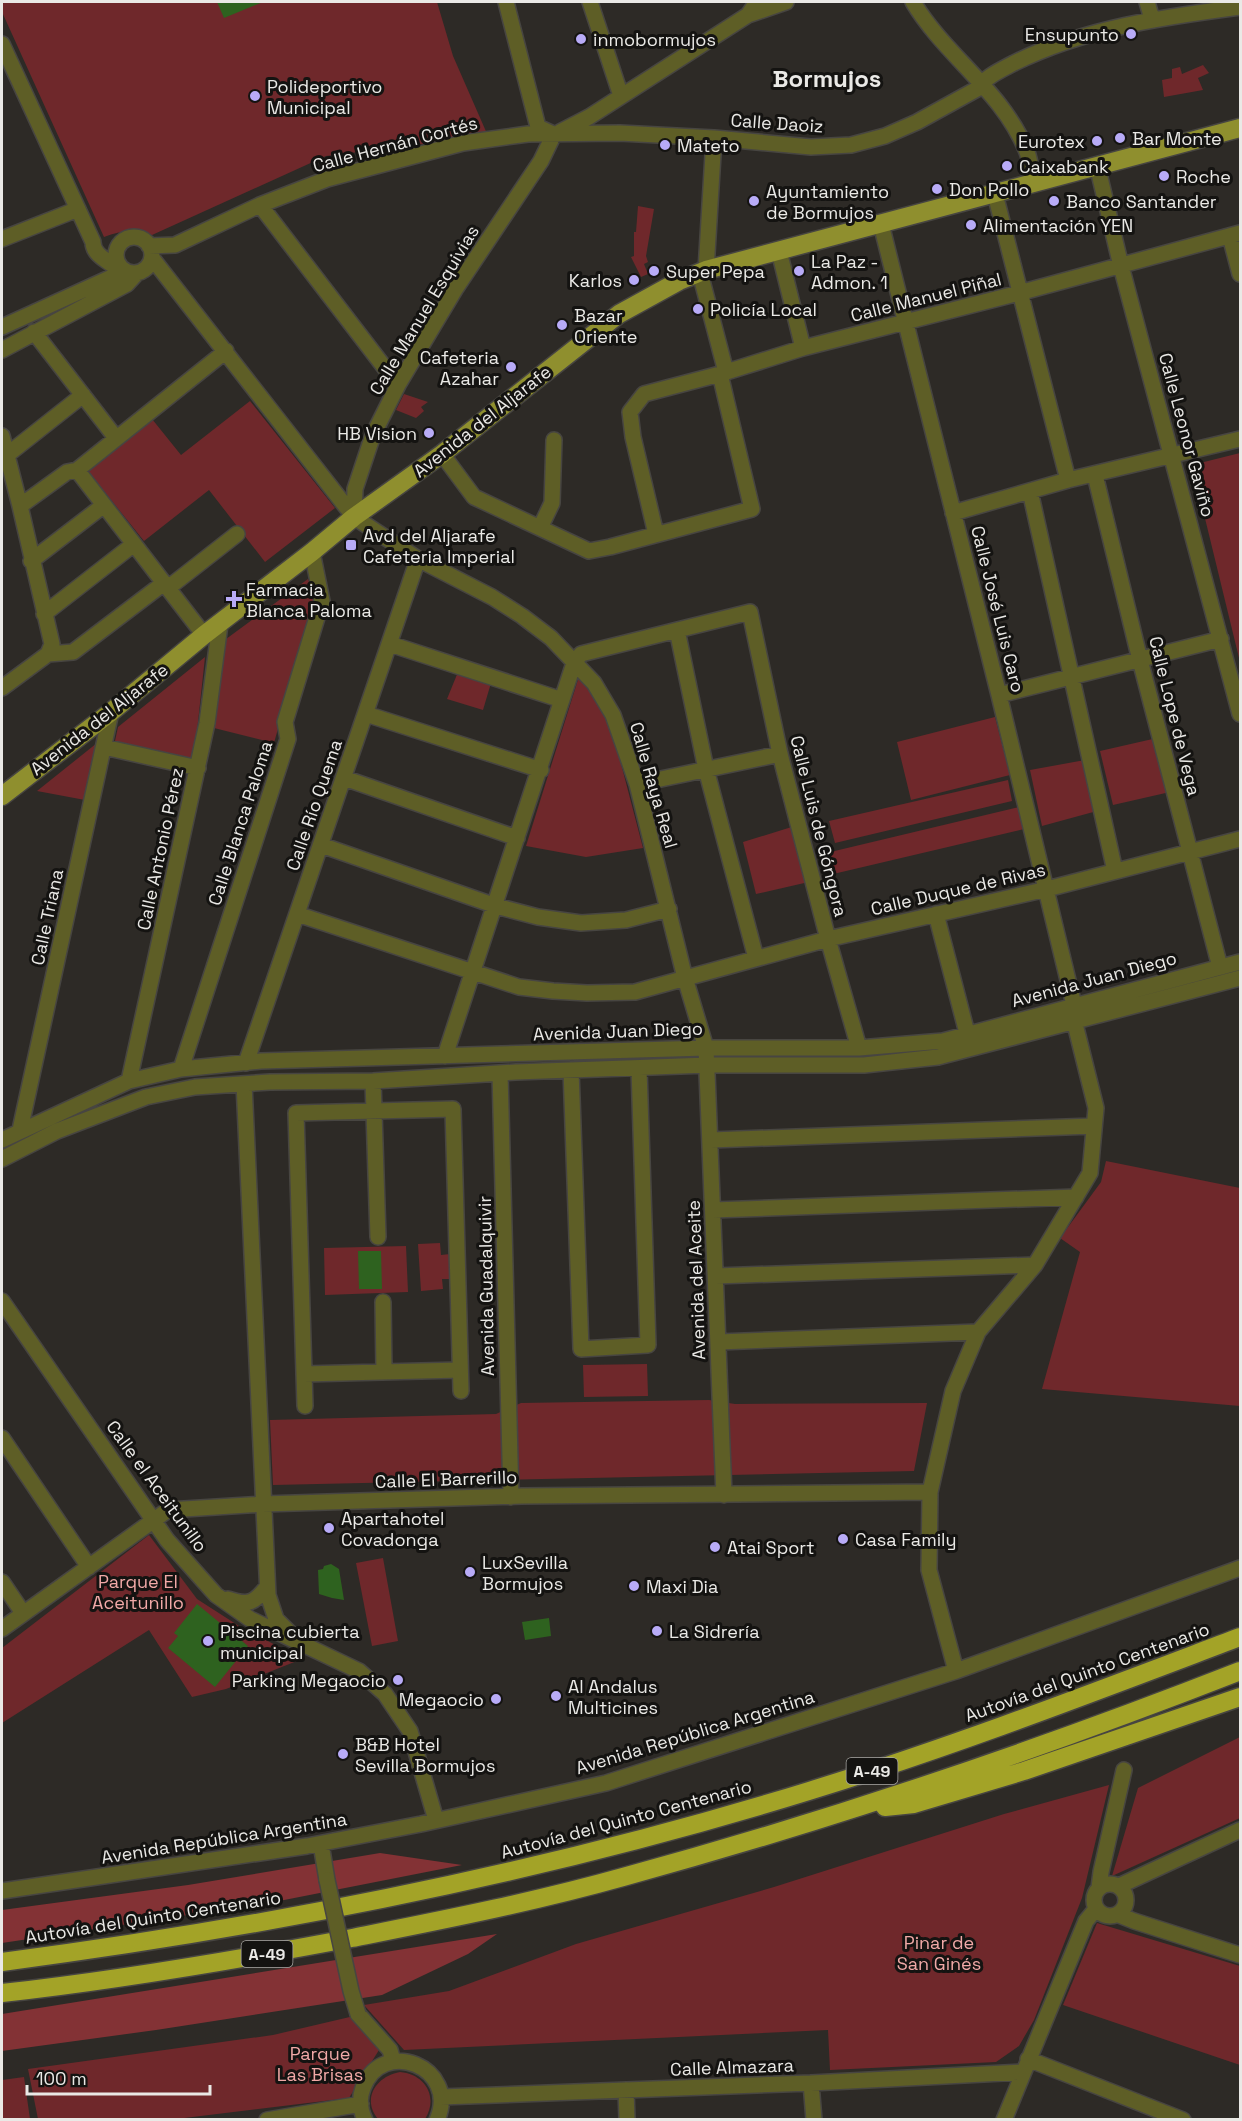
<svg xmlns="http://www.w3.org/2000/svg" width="1242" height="2121" viewBox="0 0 1242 2121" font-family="'Space Grotesk',sans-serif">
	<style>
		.green { fill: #6f282b }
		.forest { fill: #833235 }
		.water { fill: #2e621f }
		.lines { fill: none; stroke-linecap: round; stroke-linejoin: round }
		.minor-casing { stroke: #474541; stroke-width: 18 }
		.major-casing { stroke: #474541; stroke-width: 21 }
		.highway-casing { stroke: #474541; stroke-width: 21 }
		.minor { stroke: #5e5e26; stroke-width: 15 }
		.major { stroke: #8f8f2e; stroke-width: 18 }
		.highway { stroke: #a3a327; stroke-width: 18 }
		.minor-bridge-casing { stroke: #474541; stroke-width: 18; stroke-linecap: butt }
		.minor-bridge { stroke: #5e5e26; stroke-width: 15 }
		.poi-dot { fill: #b8abf7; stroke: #141311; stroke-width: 2 }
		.labels { text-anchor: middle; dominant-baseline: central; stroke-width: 6; stroke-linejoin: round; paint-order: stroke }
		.shield { fill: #141311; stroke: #aaa9a6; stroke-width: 1.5 }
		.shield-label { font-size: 16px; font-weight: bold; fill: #eae9e6 }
		.poi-label { font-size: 18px; fill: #eae9e6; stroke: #141311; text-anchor: start }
		.street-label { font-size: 18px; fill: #eae9e6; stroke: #141311 }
		.park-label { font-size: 18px; fill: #f1a9a7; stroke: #141311 }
		.district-label { font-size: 24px; font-weight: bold; fill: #eae9e6; stroke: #141311 }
	</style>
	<rect width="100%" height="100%" fill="#2d2a26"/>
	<path class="green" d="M2 2H437L453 56 488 136 326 156 152 235C134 230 122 230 104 237L2 12Z
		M1203 65 1209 73 1198 78 1203 90 1164 97 1162 80 1172 78V69L1180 67 1182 74Z
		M638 206 654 209 646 256 648 262 644 264 648 274 641 277 631 257 634 256V232H636Z
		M404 394 428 402 421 407 424 411 416 418 396 410Z
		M250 401 335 508 265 562 209 490 144 541 87 470 152 419 181 455Z
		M1240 453V662L1192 465Z
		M308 579 315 595 274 743 214 728 222 642Z
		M205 657 194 759 115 741 118 727Z
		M581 670 613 733 643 848 586 857 526 846Z
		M458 672 491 683 483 710 447 699Z
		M995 717 1010 775 911 800 897 742Z
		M1157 738 1170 792 1113 805 1100 751Z
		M97 743 85 800 37 791Z
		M1085 760 1097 811 1042 826 1030 770Z
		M1008 780 1012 801 835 843 829 821Z
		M1019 807 1024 829 829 875 822 854Z
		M798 825 813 881 756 894 743 842Z
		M1106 1161 1240 1188V1406L1042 1389 1080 1252 1060 1238 1101 1182Z
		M440 1243 441 1255 450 1254 452 1279H442L443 1289 421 1291 418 1244Z
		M406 1246 408 1292 325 1295 324 1248Z
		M647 1364 648 1396 584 1397 583 1365Z
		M709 1400 735 1404 927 1403 914 1471 273 1485 270 1420 496 1414 521 1403Z
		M149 1535 197 1599 239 1626 302 1659 226 1689 192 1697 149 1630 2 1723V1648Z
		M383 1558 398 1641 372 1646 356 1563Z
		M1240 1737V1818L1112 1876 1138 1788Z
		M1109 1785 1082 1898 1034 2020 1019 2046 996 2062 830 2070 828 2030 404 2050 364 2005 449 1991 576 1944 774 1887 1004 1814Z
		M1097 1923 1240 1966V2065L1063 2005Z
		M354 2016 379 2050 349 2098 168 2120 38 2119 28 2069 273 2035Z
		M400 2072C425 2074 439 2097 425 2119H378C361 2098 377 2076 400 2072Z
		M24 2077 30 2119H2V2080Z"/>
	<path class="forest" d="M380 1853 462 1865 274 1902 2 1943V1910L188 1885Z
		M497 1934 468 1954 382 1995 156 2030 2 2051V2014Z"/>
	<path class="water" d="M217 2H263L224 18Z
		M358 1251H381L382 1289H359Z
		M331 1564 339 1569 344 1600 332 1598 319 1594 318 1570 323 1569 324 1566Z
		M197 1604 248 1646 215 1687 168 1648 178 1636 174 1633Z
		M549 1618 551 1636 525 1640 522 1622Z"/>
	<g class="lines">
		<defs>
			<path id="minor" d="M506 2 538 127 551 133
				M590 2 621 96
				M913 2C945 56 1003 91 1027 152 1031 162 1031 174 1034 184
				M1147 2 1152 19
				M748 15 786 2
				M2 44 93 242C93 253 103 258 111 264
				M560 132 589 117 748 15 757 2
				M1097 165 1121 266 1240 714
				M995 194 1068 480
				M260 205 398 385
				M881 224 999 695 1074 1005
				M1230 236 1240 274
				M116 255a18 18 0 1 1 36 0a18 18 0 1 1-36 0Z
				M2 239 78 209
				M149 246 175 245 260 205 327 179 463 143 528 134 620 133 714 138 811 147 851 145 885 136 917 122 977 89C985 77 1001 70 1014 63 1085 28 1163 17 1240 7
				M779 251 803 348
				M152 258 354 517 418 559 492 597 522 616 551 638 594 683 613 715 637 784 685 978 706 1048 724 1495
				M706 270 714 138
				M700 273 726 372
				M2 327 125 271
				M34 332 116 438
				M2 350 127 284 137 273
				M2 436 20 506 52 644 48 654
				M442 454 474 497 589 551 610 547 752 509 720 374
				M7 455 83 395
				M77 470 204 635
				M1095 475 1140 660 1220 967
				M1030 491 1115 871
				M20 506 67 472 77 470 226 351
				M953 513 1068 480 1240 439
				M354 517 355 489 373 435 398 385 456 288 541 161 554 134
				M540 528 552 503 554 440
				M656 534 633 437 630 412 644 394 720 374 803 348 1019 293 1240 233
				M31 561 104 505
				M168 588 237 534
				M44 614 134 544
				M677 630 706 769 756 958
				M390 644 562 700
				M48 654 73 652 164 583
				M2 688 48 654
				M999 695 1221 639
				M366 714 541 770
				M104 747 198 768
				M344 778 517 838
				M637 784 780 754
				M321 845 496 906 538 917 581 923 626 920 669 909
				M297 914 519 987 553 991 587 993 635 992 828 939 1047 889 1240 839
				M936 914 967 1033
				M445 1056 574 663 581 654 750 612 780 754 828 939 859 1048
				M246 1063 418 559
				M181 1069 288 739 285 722 322 601 312 552
				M571 1070 581 1349 648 1345 639 1069
				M500 1073 511 1497
				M129 1081 207 723 220 624
				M373 1081 378 1237
				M244 1084 268 1595 276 1619 290 1633
				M20 1130 111 712
				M2 1140 129 1081 181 1069 261 1061 706 1048H859L943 1041 1240 962
				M711 1140 1094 1126
				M2 1159 57 1131 146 1097 195 1087 270 1082 373 1081 516 1072 708 1065H864L938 1057 1240 978
				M713 1210 1076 1197
				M716 1276 1035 1265
				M2 1301 167 1540 216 1595 250 1619 359 1671 385 1694 410 1731 436 1820
				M383 1302 384 1372
				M718 1342 978 1332
				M304 1374 460 1370
				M305 1406 296 1113 453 1109 461 1391
				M2 1438 89 1567
				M2 1582 23 1613
				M228 1599C249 1606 254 1603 267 1587
				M2 1629 168 1510 263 1504 522 1496 930 1492
				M956 1671 929 1570 930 1492 953 1391 978 1332 1035 1265 1090 1173 1096 1108 1074 1020
				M321 1844 327 1880
				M1094 1900a16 16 0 1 1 32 0a16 16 0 1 1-32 0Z
				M1119 1886 1240 1830
				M1099 1888 1101 1872 1124 1770
				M2 1891 307 1846 421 1824 606 1783 956 1671 1240 1568
				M1119 1915 1134 1921 1240 1955
				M358 2014 390 2050 393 2061
				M1028 2059 1183 2120
				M811 2083 814 2120
				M626 2090 627 2120
				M441 2097 811 2083 1023 2072
				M267 2120 361 2104
				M365 2120C360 2110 359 2098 363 2088 382 2036 460 2067 437 2120
				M1004 2120 1086 1921 1096 1909"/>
			<path id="major" d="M2 796 111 712 204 635 312 552 354 517 442 454 619 314 679 281 706 270 1240 128"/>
			<path id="highway" d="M885 1807 914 1804 1024 1771 1240 1697
				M2 1962C276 1926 544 1873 809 1791 955 1746 1097 1691 1240 1637
				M2 1993C119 1980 236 1960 352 1938 442 1920 534 1902 623 1877 832 1820 1038 1750 1240 1671"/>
		</defs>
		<use href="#minor" class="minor-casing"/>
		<use href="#major" class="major-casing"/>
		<use href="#highway" class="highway-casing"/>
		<use href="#minor" class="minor"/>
		<use href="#major" class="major"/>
		<use href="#highway" class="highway"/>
		<defs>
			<path id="minor-bridge" d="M327 1880 351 1991 358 2014"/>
		</defs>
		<use href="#minor-bridge" class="minor-bridge-casing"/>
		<use href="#minor-bridge" class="minor-bridge"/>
	</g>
	<g class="poi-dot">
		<circle cx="1131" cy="34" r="6"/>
		<circle cx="581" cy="39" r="6"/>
		<circle cx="255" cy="96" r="6"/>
		<circle cx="1120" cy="138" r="6"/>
		<circle cx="1097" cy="141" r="6"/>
		<circle cx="665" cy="145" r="6"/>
		<circle cx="1007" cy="166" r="6"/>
		<circle cx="1164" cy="176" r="6"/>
		<circle cx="937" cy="189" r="6"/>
		<circle cx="754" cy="201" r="6"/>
		<circle cx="1054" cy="201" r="6"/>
		<circle cx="971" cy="225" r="6"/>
		<circle cx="654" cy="271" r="6"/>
		<circle cx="799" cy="271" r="6"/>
		<circle cx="634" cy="280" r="6"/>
		<circle cx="698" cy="309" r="6"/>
		<circle cx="562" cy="325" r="6"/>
		<circle cx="511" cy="367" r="6"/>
		<circle cx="429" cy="433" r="6"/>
		<rect x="345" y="539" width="12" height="12" rx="3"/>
		<path d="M231 590h6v6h6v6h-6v6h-6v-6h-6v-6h6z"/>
		<circle cx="329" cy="1528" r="6"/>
		<circle cx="843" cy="1539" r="6"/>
		<circle cx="715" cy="1547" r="6"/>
		<circle cx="470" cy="1572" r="6"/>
		<circle cx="634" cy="1586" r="6"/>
		<circle cx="657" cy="1631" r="6"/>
		<circle cx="208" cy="1641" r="6"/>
		<circle cx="398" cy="1680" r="6"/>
		<circle cx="556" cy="1696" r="6"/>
		<circle cx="496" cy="1699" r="6"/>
		<circle cx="343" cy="1754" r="6"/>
	</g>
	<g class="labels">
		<g class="shield">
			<rect x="846.5" y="1758" width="51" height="26" rx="4.5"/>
			<rect x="241.5" y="1941" width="51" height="26" rx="4.5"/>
		</g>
		<g class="shield-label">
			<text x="872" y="1771">A-49</text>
			<text x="267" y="1954">A-49</text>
		</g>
		<g class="poi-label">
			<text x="1119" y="34" text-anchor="end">Ensupunto</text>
			<text x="593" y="39">inmobormujos</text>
			<text x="267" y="86">Polideportivo<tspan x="267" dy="21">Municipal</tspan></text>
			<text x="1132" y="138">Bar Monte</text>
			<text x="1085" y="141" text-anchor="end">Eurotex</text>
			<text x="677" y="145">Mateto</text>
			<text x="1019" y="166">Caixabank</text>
			<text x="1176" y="176">Roche</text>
			<text x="949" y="189">Don Pollo</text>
			<text x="766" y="191">Ayuntamiento<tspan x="766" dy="21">de Bormujos</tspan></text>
			<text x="1066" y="201">Banco Santander</text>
			<text x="983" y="225">Alimentación YEN</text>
			<text x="811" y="261">La Paz -<tspan x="811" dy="21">Admon. 1</tspan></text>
			<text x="666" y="271">Super Pepa</text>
			<text x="622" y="280" text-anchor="end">Karlos</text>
			<text x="710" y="309">Policía Local</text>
			<text x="574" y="315">Bazar<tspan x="574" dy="21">Oriente</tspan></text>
			<text x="499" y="357" text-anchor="end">Cafeteria<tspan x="499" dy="21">Azahar</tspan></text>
			<text x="417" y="433" text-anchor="end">HB Vision</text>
			<text x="363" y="535">Avd del Aljarafe<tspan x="363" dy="21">Cafeteria Imperial</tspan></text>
			<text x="246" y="589">Farmacia<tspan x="246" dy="21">Blanca Paloma</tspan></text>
			<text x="341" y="1518">Apartahotel<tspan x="341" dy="21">Covadonga</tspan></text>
			<text x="855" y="1539">Casa Family</text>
			<text x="727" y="1547">Atai Sport</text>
			<text x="482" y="1562">LuxSevilla<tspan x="482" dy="21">Bormujos</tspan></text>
			<text x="646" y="1586">Maxi Dia</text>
			<text x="220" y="1631">Piscina cubierta<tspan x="220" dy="21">municipal</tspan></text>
			<text x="669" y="1631">La Sidrería</text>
			<text x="386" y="1680" text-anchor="end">Parking Megaocio</text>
			<text x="568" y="1686">Al Andalus<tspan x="568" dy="21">Multicines</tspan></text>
			<text x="484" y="1699" text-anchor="end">Megaocio</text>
			<text x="355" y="1744">B&amp;B Hotel<tspan x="355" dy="21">Sevilla Bormujos</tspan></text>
		</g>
		<g class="street-label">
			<text transform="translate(777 123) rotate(4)">Calle Daoiz</text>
			<text transform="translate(395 144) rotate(-15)">Calle Hernán Cortés</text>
			<text transform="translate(926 297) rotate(-14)">Calle Manuel Piñal</text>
			<text transform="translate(424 310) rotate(-59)">Calle Manuel Esquivias</text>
			<text transform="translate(482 421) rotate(-38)">Avenida del Aljarafe</text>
			<text transform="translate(1187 435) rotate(75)">Calle Leonor Gaviño</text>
			<text transform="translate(998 609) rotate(76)">Calle José Luis Caro</text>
			<text transform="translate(1175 716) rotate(76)">Calle Lope de Vega</text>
			<text transform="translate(99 719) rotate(-38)">Avenida del Aljarafe</text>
			<text transform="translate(654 785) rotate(74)">Calle Raya Real</text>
			<text transform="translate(314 805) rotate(-71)">Calle Río Quema</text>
			<text transform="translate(240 823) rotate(-72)">Calle Blanca Paloma</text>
			<text transform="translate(819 826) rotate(76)">Calle Luis de Góngora</text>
			<text transform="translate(160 849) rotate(-78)">Calle Antonio Pérez</text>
			<text transform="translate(958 889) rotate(-13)">Calle Duque de Rivas</text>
			<text transform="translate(47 917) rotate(-78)">Calle Triana</text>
			<text transform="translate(1094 979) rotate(-15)">Avenida Juan Diego</text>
			<text transform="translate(618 1031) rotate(-2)">Avenida Juan Diego</text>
			<text transform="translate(696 1280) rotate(-92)">Avenida del Aceite</text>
			<text transform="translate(486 1286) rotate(-91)">Avenida Guadalquivir</text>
			<text transform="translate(446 1479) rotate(-2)">Calle El Barrerillo</text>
			<text transform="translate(157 1486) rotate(54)">Calle el Aceitunillo</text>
			<text transform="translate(1087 1672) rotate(-20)">Autovía del Quinto Centenario</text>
			<text transform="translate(695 1732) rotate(-17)">Avenida República Argentina</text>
			<text transform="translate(626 1819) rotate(-15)">Autovía del Quinto Centenario</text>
			<text transform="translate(224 1838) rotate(-9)">Avenida República Argentina</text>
			<text transform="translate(153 1917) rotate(-9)">Autovía del Quinto Centenario</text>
			<text transform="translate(732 2067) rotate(-2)">Calle Almazara</text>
		</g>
		<g class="park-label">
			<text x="138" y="1581">Parque El<tspan x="138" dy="21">Aceitunillo</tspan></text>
			<text x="939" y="1942">Pinar de<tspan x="939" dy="21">San Ginés</tspan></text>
			<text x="320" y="2053">Parque<tspan x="320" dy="21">Las Brisas</tspan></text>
		</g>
		<g class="district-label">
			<text x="827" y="78">Bormujos</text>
		</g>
	</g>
	<rect width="1242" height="2121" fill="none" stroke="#eae9e6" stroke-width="6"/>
	<path d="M27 2085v9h183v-9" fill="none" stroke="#eae9e6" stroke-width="3"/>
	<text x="36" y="2085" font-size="18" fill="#eae9e6" stroke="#141311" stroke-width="4.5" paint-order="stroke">100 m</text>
</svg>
